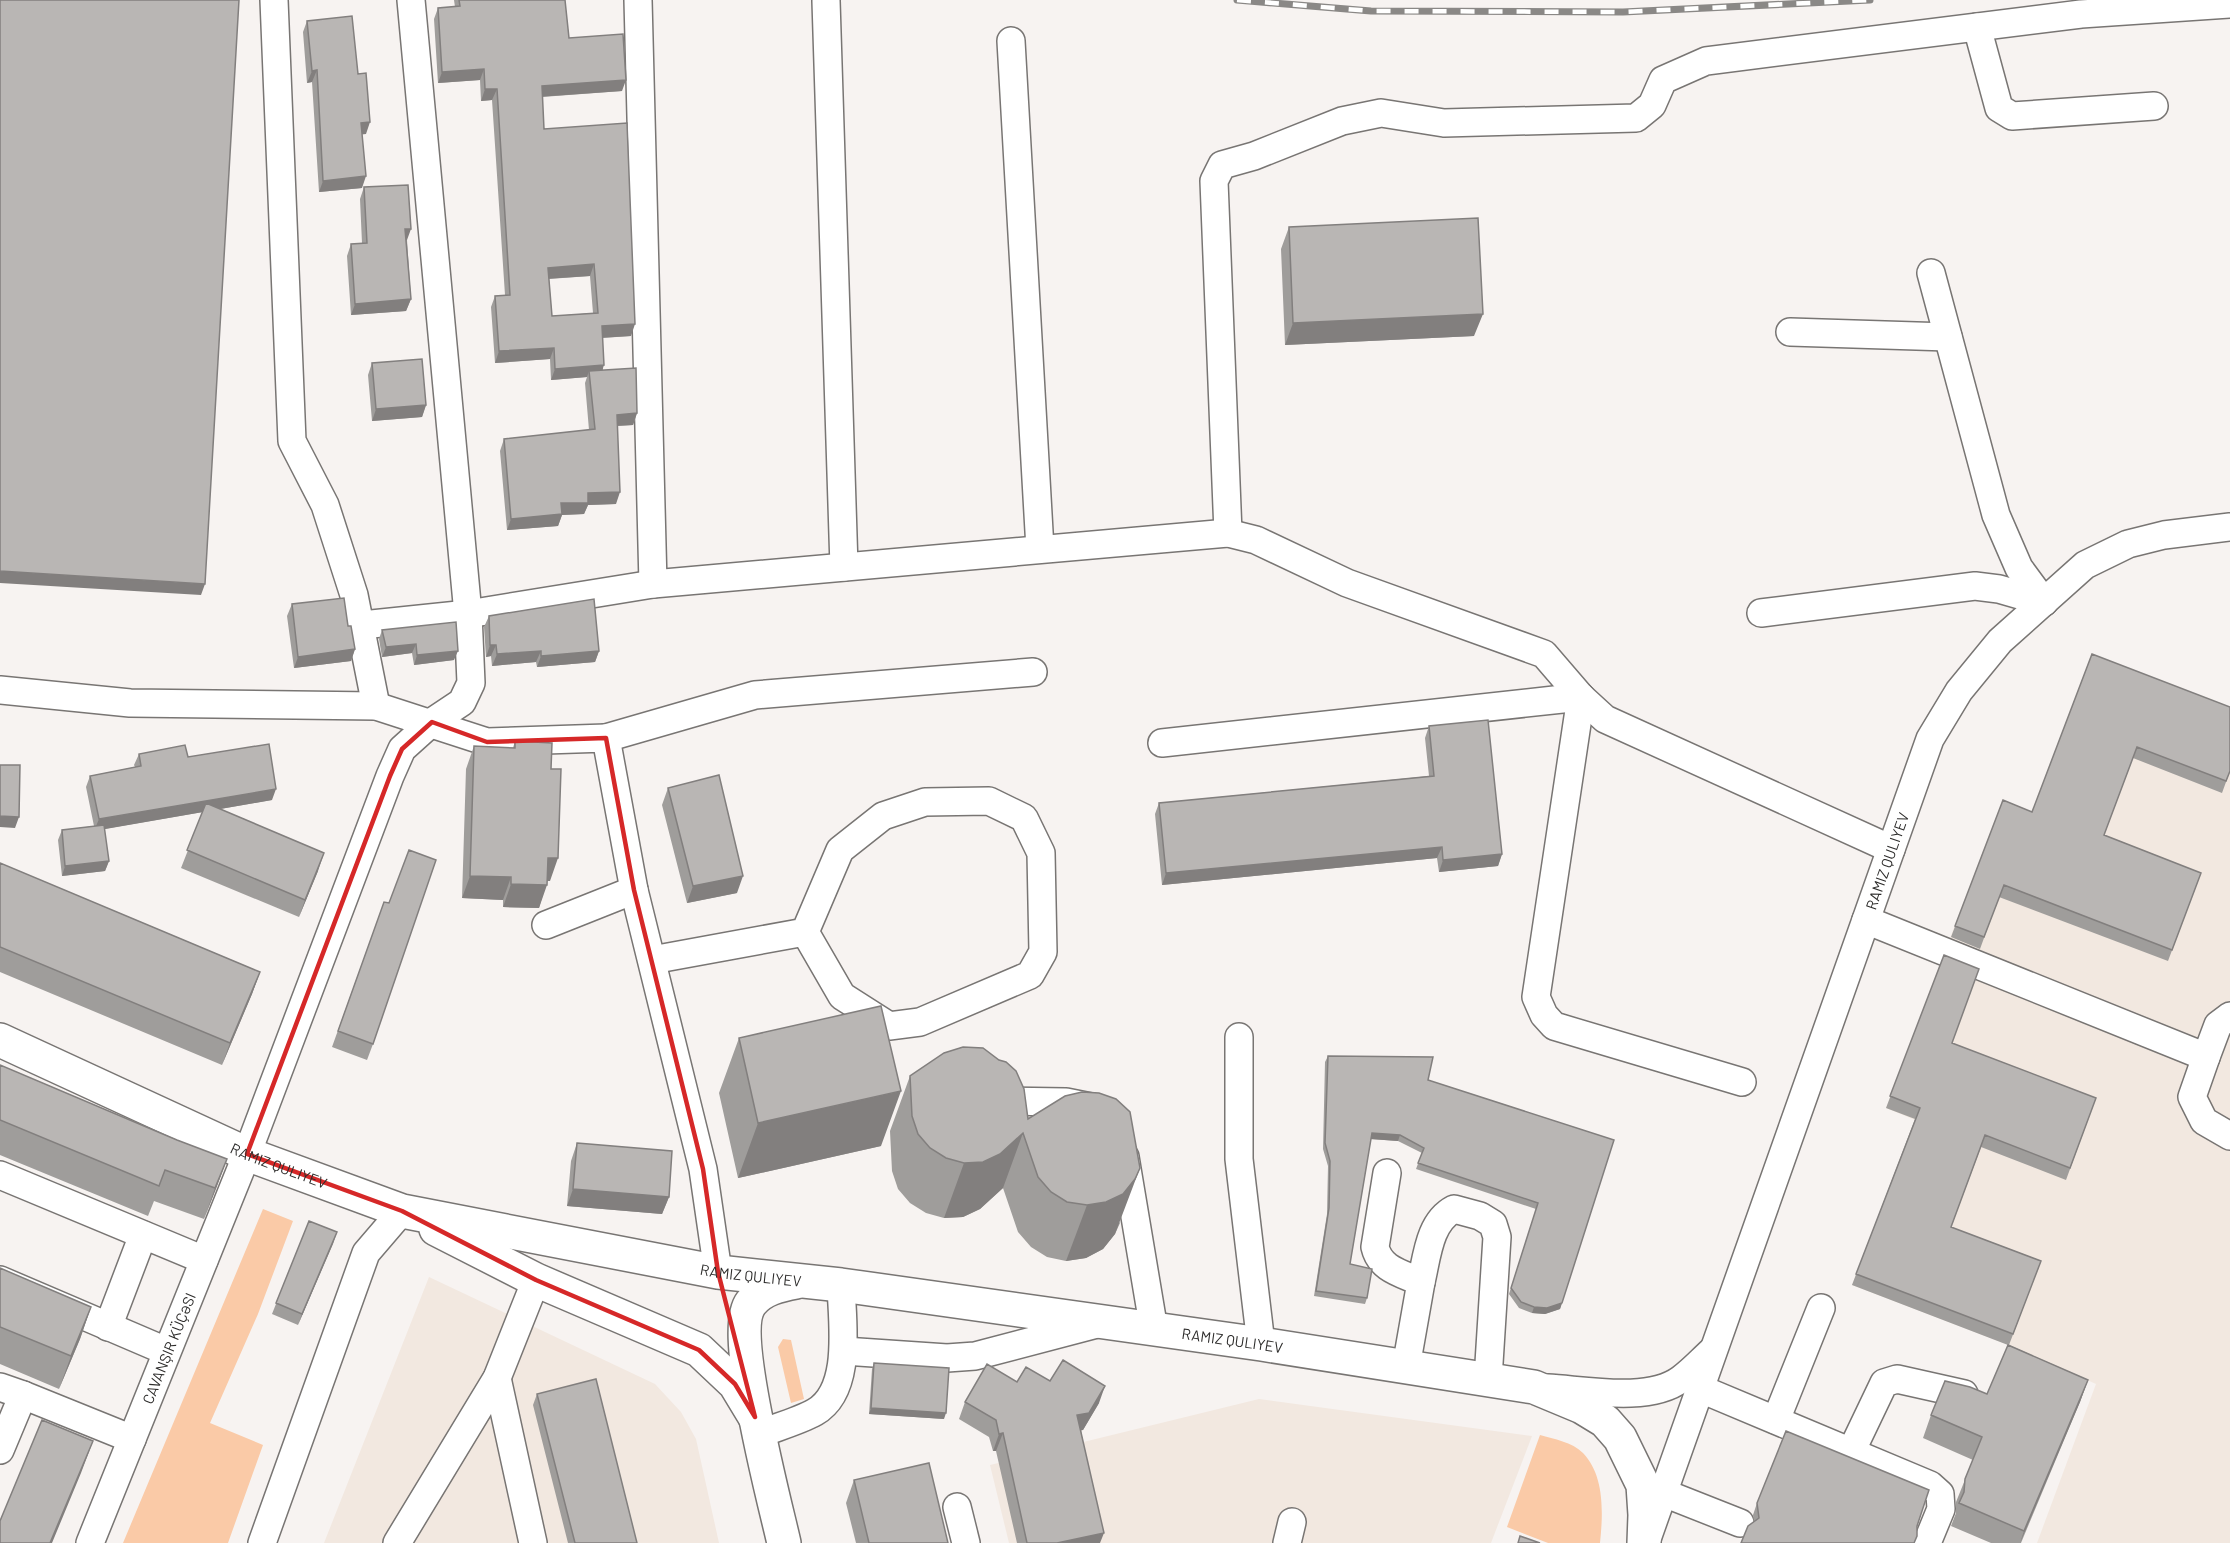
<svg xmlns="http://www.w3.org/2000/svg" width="2230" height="1543" viewBox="0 0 2230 1543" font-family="Barlow,sans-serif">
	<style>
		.built { fill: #f2e8e0 }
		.green { fill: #facaa7 }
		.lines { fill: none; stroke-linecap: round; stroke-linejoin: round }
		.minor-casing { stroke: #787573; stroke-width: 30 }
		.major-casing { stroke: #787573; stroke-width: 36 }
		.minor { stroke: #fff; stroke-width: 27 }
		.major { stroke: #fff; stroke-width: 33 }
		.rail-casing { stroke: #8a8886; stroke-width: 7 }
		.rail { stroke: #fff; stroke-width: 4.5; stroke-dasharray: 14; stroke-linecap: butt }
		.wall { fill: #9f9d9b; fill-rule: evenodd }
		.shaded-wall { fill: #827f7e }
		.building { fill: #b9b6b4; stroke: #827f7e; stroke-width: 1.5; fill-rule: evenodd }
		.marked { fill: none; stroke: #d62828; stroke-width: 4.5; stroke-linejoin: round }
		.labels { text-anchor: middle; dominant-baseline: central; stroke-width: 6; stroke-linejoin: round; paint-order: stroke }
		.street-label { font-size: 15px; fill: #2d2c2b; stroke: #fff }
	</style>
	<rect width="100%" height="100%" fill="#f7f3f1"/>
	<path class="built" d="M2088 665 2230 720V1543H2037L2096 1384 2009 1345 1852 1285 1915 1120 1886 1108 1939 967 1998 812 2028 823Z
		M429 1277 655 1384 681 1412 696 1439 719 1543H324Z
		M1259 1399 1532 1436 1491 1543H1009L990 1465Z"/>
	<path class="green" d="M263 1209 293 1221 258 1314 210 1423 263 1445 228 1543H123Z
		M783 1339 791 1340 804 1399 791 1403 778 1347Z
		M1540 1435C1554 1439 1572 1442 1583 1453 1605 1476 1603 1514 1600 1543H1548L1507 1527Z"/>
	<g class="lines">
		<defs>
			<g id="minor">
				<path d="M274 0 292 441 325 505 354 595 376 706"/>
				<path d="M638 0 653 584"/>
				<path d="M826 1 844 567"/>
				<path d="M1977 27 1999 108 2012 116 2154 106"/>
				<path d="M1011 41 1040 549"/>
				<path d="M1931 273 1996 515 2019 568 2044 602"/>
				<path d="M1790 332 1948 337"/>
				<path d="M1228 533 1214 181 1222 165 1254 156 1342 121 1381 113 1444 123 1636 118 1652 105 1663 80 1706 61 2081 14 2230 4"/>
				<path d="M1761 613 1975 586 1999 589 2044 602"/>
				<path d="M362 625 468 614 653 584 1228 533 1256 540 1347 583 1544 654 1581 697 1605 719 1891 849"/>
				<path d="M0 690 130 703 376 706 487 742 606 738 634 890 703 1169 718 1272"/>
				<path d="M1581 697 1536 997 1544 1015 1554 1026 1742 1082"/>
				<path d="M606 738 755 695 1033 672"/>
				<path d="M1162 743 1581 697"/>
				<path d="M1866 920 2206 1057 2192 1097 2204 1121 2230 1136"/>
				<path d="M546 925 634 890"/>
				<path d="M652 960 805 932 842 996 889 1026 920 1022 1030 975 1043 952 1041 853 1024 818 989 801 925 802 883 816 840 850 805 932"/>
				<path d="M1239 1037V1159L1261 1344"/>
				<path d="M2206 1057 2218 1025 2230 1016"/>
				<path d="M989 1101 1066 1102 1091 1107"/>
				<path d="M1125 1157 1154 1330"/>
				<path d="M1387 1173 1375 1247C1380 1269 1401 1273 1421 1282L1406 1367"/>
				<path d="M0 1175 204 1260"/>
				<path d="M0 1280 166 1351"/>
				<path d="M1421 1282C1427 1257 1429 1222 1454 1209L1480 1216 1493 1224 1497 1237 1488 1379"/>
				<path d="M108 1327 143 1235"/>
				<path d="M844 1351 947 1358 975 1356 1097 1324"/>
				<path d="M497 1378 533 1543"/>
				<path d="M0 1387 23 1395"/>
				<path d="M1548 1388C1585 1390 1649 1403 1681 1379 1692 1371 1702 1360 1712 1351"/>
				<path d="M1701 1389 1930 1485 1940 1494 1941 1509 1927 1543"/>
				<path d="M1776 1420 1821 1308"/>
				<path d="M759 1434C777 1427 799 1421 815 1412 853 1390 842 1322 841 1285"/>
				<path d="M0 1450 23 1395 132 1439"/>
				<path d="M1851 1452 1884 1383 1897 1379 1964 1394"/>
				<path d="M1664 1493 1740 1523"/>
				<path d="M957 1507 966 1543"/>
				<path id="s1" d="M1648 1536 1930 739 1959 691 2000 641 2085 565 2128 544 2164 535 2230 527"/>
				<path id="s2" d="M90 1543 247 1154 390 776 402 749 432 722 462 702 471 683 468 614 411 0"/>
				<path d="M262 1543 366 1253 402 1211"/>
				<path d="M397 1543 497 1378 536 1280"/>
				<path d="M1287 1543 1292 1522"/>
			</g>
			<g id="major">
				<path id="s3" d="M0 1040 247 1154 402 1211 718 1272 841 1285 1261 1344 1534 1387 1582 1407 1605 1421 1620 1438 1643 1485 1645 1515 1644 1543"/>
				<path d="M436 1229 536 1280 699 1350 735 1384 755 1417"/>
				<path d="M784 1543C775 1503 729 1331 751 1303 762 1289 780 1285 796 1282"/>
			</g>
		</defs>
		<use href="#minor" class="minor-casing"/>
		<use href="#major" class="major-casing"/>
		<use href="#minor" class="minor"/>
		<use href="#major" class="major"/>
		<defs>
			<path id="rail" d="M1237 0 1371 11 1623 12 1870 0"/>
		</defs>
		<use href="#rail" class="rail-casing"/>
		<use href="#rail" class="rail"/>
	</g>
	<path class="wall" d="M454 0H565L569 38 622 91 542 97 544 129 631 336 602 338 603 370 637 413 633 425 618 426 616 504 588 505 584 514 562 515 558 526 507 530 500 451 504 439 589 430 585 383 587 377 551 380 550 359 495 363 491 307 495 296 505 295 492 100 481 101 480 80 438 83 434 19 438 8 455 7ZM590 276 593 313 552 316 549 279Z
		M307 21 358 74 366 134H362V188L319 192 312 82 307 83 303 32Z
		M364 187 407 240 411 299 406 311 351 315 347 256 351 244 362 243 360 199Z
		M1289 227 1474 336 1285 345 1281 249Z
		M372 363 426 405 422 417 372 421 368 375Z
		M292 604 355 649 351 661 294 668 287 616Z
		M489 616 599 651 595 662 537 667 536 662 492 666 491 656 486 657 484 627Z
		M382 630 454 660 414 665 412 653 382 657 379 639Z
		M2092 654 2230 771 2222 793 2133 758 2104 835 2201 873 2168 961 1999 897 1980 949 1951 937 2003 800 2032 812Z
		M1429 726 1502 854 1498 866 1439 872 1437 858 1162 885 1155 814 1159 803 1429 776 1425 738Z
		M515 741 551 769 550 881H547L539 908 503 907V900L462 898 466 769 474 746 513 748Z
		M139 754 188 757 272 800 220 809 318 871 299 917 181 868 203 812 104 829 109 861 105 871 62 876 58 840 62 830 94 826 86 787 90 776 135 767 134 765Z
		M668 788 737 893 687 903 662 805Z
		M0 863 260 972 252 994 222 1065 0 972Z
		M384 902 373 1044 367 1060 332 1047Z
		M1944 955 1952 1043 2096 1098 2066 1180 1981 1147 1951 1227 2041 1261 2009 1345 2088 1380 2080 1402 2021 1543H1991L1951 1526 1956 1513V1502L1973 1460 1923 1438 1931 1415 1987 1394 2008 1345 1852 1285 1915 1119 1886 1108Z
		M739 1038 881 1146 738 1178 719 1093Z
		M1328 1056 1428 1080 1614 1140 1560 1309 1545 1314 1532 1313 1519 1308 1509 1294 1536 1209 1416 1169 1422 1153 1398 1141 1371 1139 1350 1264 1367 1298 1365 1304 1314 1296 1327 1214 1328 1166 1323 1149 1325 1062Z
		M0 1065 177 1140 227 1159 204 1219 154 1201 148 1216 0 1155Z
		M910 1076 1028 1119 1120 1223 1115 1234 1103 1249 1086 1258 1066 1261 1047 1257 1031 1247 1018 1232 1003 1188 980 1209 963 1217 944 1218 926 1213 910 1203 898 1189 892 1171 890 1131Z
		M577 1143 669 1197 662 1214 567 1206 571 1161Z
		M309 1221 337 1232 298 1325 272 1314Z
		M0 1268 91 1307 80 1339 59 1389 0 1364Z
		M874 1363 944 1419 869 1414 872 1369Z
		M1050 1381 1099 1403 1083 1430H1081L1100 1543H1017L996 1451H993L989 1437 959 1419 965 1402 1017 1382Z
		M537 1394 637 1543H568L533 1405Z
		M854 1480 948 1543H856L846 1503Z
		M1757 1503 1917 1526 1754 1522 1753 1515Z"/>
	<path class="shaded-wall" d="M484 69 480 80 438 83 442 72Z
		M317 70 312 82 307 83 312 71Z
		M626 80 622 91 537 97 542 86Z
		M485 89H497L492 100 481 101Z
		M370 122 366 134 357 135 361 123Z
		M366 176 362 188 319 192 323 181Z
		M405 229H411L407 240 401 241Z
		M594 264 590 276 544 279 548 268Z
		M411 299 406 311 351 315 355 304Z
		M1483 314 1474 336 1285 345 1293 323Z
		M635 324 631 336 598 338 602 326Z
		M554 348 550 359 495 363 499 351Z
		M604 365 600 377 589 371 587 377 551 380 555 369Z
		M426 405 422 417 372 421 376 409Z
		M637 413 633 425 613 426 617 415Z
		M620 492 616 504 588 505 584 514 562 515 558 526 507 530 511 519 588 493Z
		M0 571 205 584 201 595 0 583Z
		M416 644 412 653 382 657 386 647Z
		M490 645H496L491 656 486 657Z
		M355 649 351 661 294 668 298 657Z
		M458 651 454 660 414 665 417 655Z
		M541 651 536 662 492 666 497 654Z
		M599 651 595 662 537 667 541 656Z
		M276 789 272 800 94 831 99 819Z
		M0 816 19 817 15 828 0 827Z
		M1442 847 1437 858 1162 885 1166 873Z
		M324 853 318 871 299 917 305 900Z
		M1502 854 1498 866 1439 872 1443 860Z
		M548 858H558L550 881H540Z
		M109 861 105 871 62 876 65 866Z
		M470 876 511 877 503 900 462 898Z
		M743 876 737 893 687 903 693 886Z
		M511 884 547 885 539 908 503 907Z
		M260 972 252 994 222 1065 230 1043Z
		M901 1091 881 1146 738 1178 758 1123Z
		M1023 1133 1003 1188 980 1209 963 1217 944 1218 964 1163Z
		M1372 1133 1400 1135 1398 1141 1370 1139Z
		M227 1159 216 1189 204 1219 215 1188Z
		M1140 1168 1115 1234 1103 1249 1086 1258 1066 1261 1087 1205Z
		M573 1189 669 1197 662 1214 567 1206Z
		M337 1232 333 1244 298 1325 302 1314Z
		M1562 1303 1560 1309 1545 1314 1532 1313 1534 1307Z
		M91 1307 80 1339 59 1389 71 1356Z
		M2088 1380 2080 1402 2020 1543 2024 1531Z
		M1105 1386 1099 1403 1083 1430 1071 1433 1077 1415Z
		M871 1408 946 1413 944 1419 869 1414Z
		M1003 1433 996 1451H993L999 1434Z
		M93 1441 81 1473 52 1543H50Z
		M1104 1533 1100 1543H1057Z"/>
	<path class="building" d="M0 0H239L205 584 0 571Z
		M459 0H565L569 38 623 34 626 80 542 86 544 129 627 123 635 324 602 326 604 365 555 369 554 348 499 351 495 296 510 295 497 89H485L484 69 442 72 438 8 460 6ZM594 264 598 313 552 316 548 268Z
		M352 16 358 74 366 73 370 122 361 123 366 176 323 181 317 70 312 71 307 21Z
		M408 185 411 229H405L411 299 355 304 351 244 367 243 364 187Z
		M1478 218 1483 314 1293 323 1289 227Z
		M422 359 426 405 376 409 372 363Z
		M636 368 637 413 617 415 620 492 588 493V503H561L562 514 511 519 504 439 595 429 589 371Z
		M344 598 348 626H351L355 649 298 657 292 604Z
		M594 599 599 651 541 656V651L497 654 496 645H490L489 616Z
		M456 622 458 651 417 655 416 644 386 647 382 630Z
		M2092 654 2230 707V771L2226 781 2137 747 2104 835 2201 873 2172 950 2004 885 1984 937 1955 926 2003 800 2032 812Z
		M1488 720 1502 854 1443 860 1442 847 1166 873 1159 803 1434 776 1429 726Z
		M515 741 552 743 551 769H561L558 858H548L547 885 511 884V877L470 876 474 746 515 748Z
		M269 744 276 789 99 819 90 776 141 766 139 754 185 745 188 757Z
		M0 765H20L19 817 0 816Z
		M719 775 743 876 693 886 668 788Z
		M206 803 324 853 305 900 187 850Z
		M104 825 109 861 65 866 62 830Z
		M409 850 436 860 373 1044 338 1031 384 902 389 903Z
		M0 863 260 972 230 1043 0 947Z
		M1944 955 1979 969 1952 1043 2096 1098 2070 1168 1985 1135 1951 1227 2041 1261 2013 1334 1856 1274 1920 1108 1890 1096Z
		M881 1006 901 1091 758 1123 739 1038Z
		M963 1047 983 1048 999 1060 1006 1062 1016 1071 1024 1089 1028 1119 1065 1096 1082 1092 1099 1093 1116 1099 1130 1112 1140 1168 1135 1179 1123 1194 1106 1202 1087 1205 1067 1202 1051 1192 1038 1177 1023 1133 1000 1154 983 1162 964 1163 946 1158 930 1148 918 1134 912 1116 910 1076 944 1053Z
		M1328 1056 1433 1057 1428 1080 1614 1140 1562 1303 1547 1308 1534 1307 1521 1302 1511 1288 1538 1203 1418 1163 1424 1148 1400 1135 1372 1133 1350 1264 1372 1269 1367 1298 1316 1291 1329 1208 1330 1161 1325 1143Z
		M0 1065 177 1140 227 1159 215 1188 165 1170 159 1186 0 1120Z
		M577 1143 672 1151 669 1197 573 1189Z
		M309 1221 337 1232 302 1314 276 1303Z
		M0 1268 91 1307 71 1356 0 1327Z
		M2008 1345 2088 1380 2024 1531 1959 1503 1964 1492 1965 1479 1982 1437 1931 1415 1945 1381 1970 1387 1987 1394Z
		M1063 1360 1105 1386 1089 1413 1077 1415 1104 1533 1057 1543H1027L1003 1433 999 1434 996 1420 965 1402 987 1364 1017 1382 1026 1367 1050 1381Z
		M874 1363 949 1368 946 1413 871 1408Z
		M596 1379 637 1543H575L537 1394Z
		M42 1420 93 1441 50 1543H0V1521Z
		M1786 1431 1929 1490 1917 1526V1536L1914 1543H1741L1748 1526 1759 1518 1757 1503Z
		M929 1463 948 1543H869L854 1480Z
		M1520 1536 1540 1543H1518Z"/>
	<path class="marked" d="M432 722 487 742 606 738 634 890 703 1169 718 1272 755 1417 735 1384 699 1350 536 1280 402 1211 247 1154 390 776 402 749Z"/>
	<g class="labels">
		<g class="street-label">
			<text stroke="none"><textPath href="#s1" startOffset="716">RAMIZ QULIYEV</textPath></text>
			<text stroke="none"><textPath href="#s3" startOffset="306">RAMIZ QULIYEV</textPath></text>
			<text stroke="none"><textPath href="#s3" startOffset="792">RAMIZ QULIYEV</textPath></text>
			<text stroke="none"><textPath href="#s3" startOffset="1278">RAMIZ QULIYEV</textPath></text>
			<text stroke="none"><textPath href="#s2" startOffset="210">CAVANŞIR KÜÇƏSI</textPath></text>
		</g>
	</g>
</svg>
